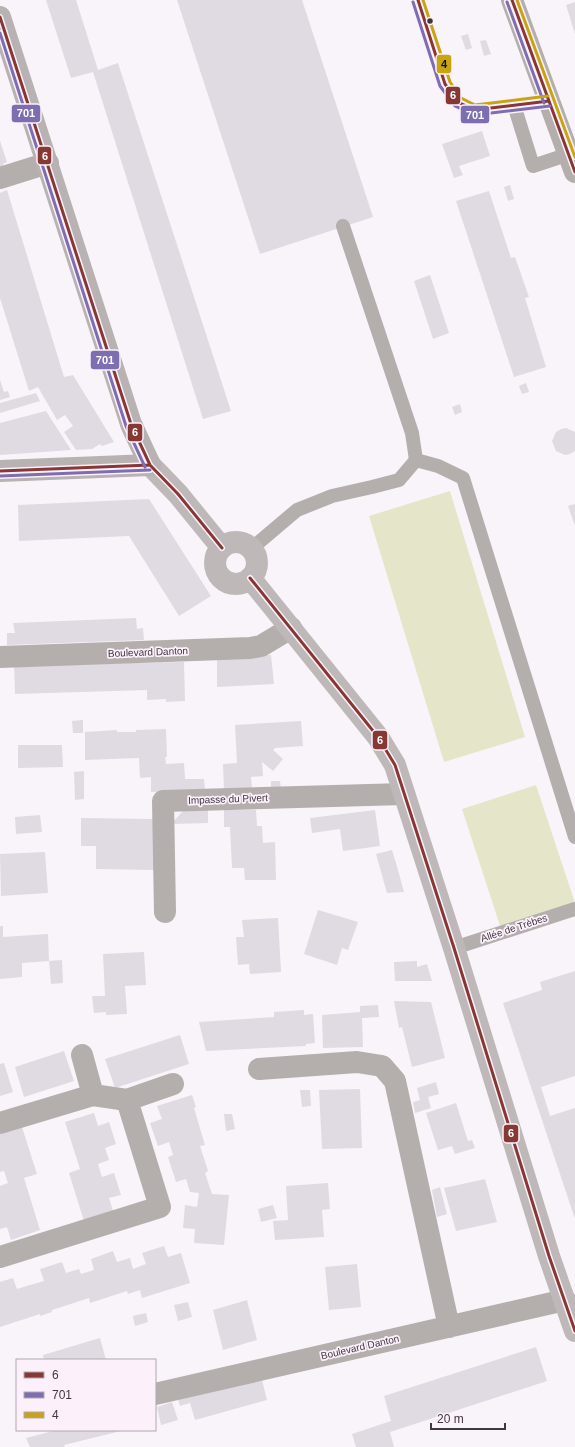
<svg xmlns="http://www.w3.org/2000/svg" width="575" height="1447" viewBox="0 0 575 1447" font-family="Arial,sans-serif">
	<style>
		.green { fill: #e5e6c9 }
		.building { fill: #e0dae3 }
		.lines { fill: none; stroke-linecap: round; stroke-linejoin: round }
		.lane { stroke: #b4afad; stroke-width: 14 }
		.street { stroke: #b4afad; stroke-width: 22 }
		.secondary { stroke: #beb8b8; stroke-width: 22 }
		.primary { stroke: #b8b2b2; stroke-width: 22 }
		.bus-1-casing { stroke: #fcf1fb; stroke-width: 6 }
		.bus-2-casing { stroke: #fcf1fb; stroke-width: 6 }
		.bus-3-casing { stroke: #fcf1fb; stroke-width: 6 }
		.bus-1 { stroke: #863835; stroke-width: 3 }
		.bus-2 { stroke: #7c6eb0; stroke-width: 3 }
		.bus-3 { stroke: #c6a413; stroke-width: 3 }
		.bus-dot { fill: #413540; stroke: #fcf1fb; stroke-width: 1.5 }
		.labels { text-anchor: middle; dominant-baseline: central; stroke-width: 3.5; stroke-linejoin: round; paint-order: stroke }
		.street-label { font-size: 10px; fill: #413540; stroke: #fcf1fb }
		.line-badge { stroke: #fcf1fb; stroke-width: 1.5 }
		.badge-label { font-size: 11px; text-anchor: middle; font-weight: bold; fill: #fff }
		.pale-badge-label { font-size: 11px; text-anchor: middle; font-weight: bold; fill: #111 }
	</style>
	<rect width="100%" height="100%" fill="#f9f4f9"/>
	<path class="green" d="M450 491 525 737 444 762 369 516Z
		M536 785 575 903 501 929 462 809Z"/>
	<path class="building" d="M46 0H76L98 70 118 63 231 411 203 419 93 72 71 78Z
		M177 0H302L373 217 260 254Z
		M575 2V34L566 5Z
		M468 34 472 48 466 50 461 36Z
		M486 40 491 54 484 56 480 41Z
		M482 131 490 156 459 166 463 175 454 178 442 144Z
		M0 141 7 162 3 164 4 168 0 169Z
		M510 185 514 199 508 201 504 187Z
		M7 190 64 377 73 375 114 442 102 446 100 444 92 449 76 450 64 432 73 426 65 415 57 420 38 387 29 391 0 298V193Z
		M489 191 511 258 515 257 529 297 525 298 546 367 514 377 456 201Z
		M430 275 449 333 433 339 414 281Z
		M0 380 4 392 8 391 10 397 0 400Z
		M526 383 529 392 522 394 519 386Z
		M36 393 40 401 0 413V403Z
		M460 404 462 412 455 415 452 407Z
		M46 411 71 450 0 455V423Z
		M566 428 575 432V451L570 454 565 455 556 451 552 441 556 432 561 429Z
		M149 499 211 596 179 616 129 536 19 541 18 505Z
		M575 504V526L568 506Z
		M136 618 137 629 143 628 144 640 7 645V633H15L13 623Z
		M271 655 274 684 217 687V658Z
		M184 662 185 701 166 702V699L147 700V690L15 694 14 665Z
		M83 720V733H73L72 721Z
		M301 721 303 746 275 748 273 750 283 759 273 771 262 762 263 776 251 777 252 788 224 790 223 764 237 763 235 725Z
		M166 729 167 757H165L166 764 184 763 185 779H204L205 790 151 792V777L140 778 139 758 85 760V732L117 730V732H136V730Z
		M18 745H62L63 767 18 768Z
		M84 771V799L75 800 74 772Z
		M271 781H280L281 789H271Z
		M208 810V823L173 824V822L183 811Z
		M224 810H256L257 826H262L263 843 275 842 276 880H245L244 868H232L230 827H224Z
		M375 810 380 846 343 851 340 829 312 833 310 818Z
		M40 815 42 832 16 834 15 817Z
		M81 818 154 819V870L96 869V846H81Z
		M392 850 396 863 404 892 387 893 376 854Z
		M45 852 48 893 1 896 0 854Z
		M318 910 358 922 348 950 342 948 337 965 304 954Z
		M278 918 281 972 250 974 249 964 238 965 236 937H244L242 920Z
		M0 926H3V937L48 934 49 961 22 963V977L0 979Z
		M144 952 146 985 125 986 127 1014 106 1015V1012L94 1013 92 996H105L103 954Z
		M62 960 63 983 51 984 49 961Z
		M417 961V967L427 964 432 981H395L394 962Z
		M575 971V1076L541 1087 550 1116 575 1108V1219L503 1003 542 990 540 982Z
		M394 1001 431 1002 445 1058 412 1067 402 1027 399 1028Z
		M378 1005 379 1017 362 1018 363 1047 323 1048 322 1015 360 1012V1006Z
		M304 1010V1015L313 1014 315 1043 306 1044V1046L206 1051 199 1022 274 1017V1012Z
		M180 1035 189 1064 115 1088 105 1059Z
		M64 1051 74 1081 24 1097 15 1067Z
		M4 1063 13 1092 0 1096V1064Z
		M436 1082 439 1094 428 1097 431 1108 415 1113 413 1102 420 1100 417 1088Z
		M360 1089 362 1148 322 1149 319 1090Z
		M300 1090H310L311 1106 302 1107Z
		M192 1095 196 1107 194 1108 205 1145 200 1146 208 1171 205 1173 212 1194 229 1195 224 1245 194 1243 195 1229 183 1228 185 1205 197 1207 199 1193 190 1192 186 1179 176 1182 168 1157 173 1155 169 1142 158 1146 150 1123 162 1119 157 1106Z
		M456 1103 468 1141 472 1140 475 1148 455 1154 452 1146 438 1150 426 1113Z
		M94 1113 98 1126 109 1122 116 1144 105 1148 109 1160 98 1164 102 1177 114 1173 121 1195 109 1198 113 1211 84 1221 69 1173 80 1169 65 1122Z
		M224 1114H232L235 1129 226 1131Z
		M22 1127 37 1174 24 1178 40 1230 11 1240 7 1227 0 1229V1186L8 1183 4 1171 0 1172V1134Z
		M485 1179 497 1222 456 1231 444 1188Z
		M328 1183 330 1209 322 1210 324 1237 275 1240 273 1221 288 1220 286 1186Z
		M440 1187 447 1214 437 1217 432 1190Z
		M273 1205 277 1218 261 1222 258 1209Z
		M164 1246 168 1257 181 1253 190 1283 142 1298 140 1290 128 1294 127 1291 90 1303 89 1298 52 1310V1312L40 1316V1314L0 1327V1282L13 1278 17 1289 30 1285 44 1281 40 1269 62 1262 66 1273 79 1269 81 1274 94 1270 91 1259 113 1251 117 1262 130 1258 133 1269 146 1264 142 1253Z
		M357 1264 361 1307 329 1310 325 1267Z
		M247 1300 257 1340 223 1350 213 1310Z
		M188 1302 192 1317 178 1321 174 1305Z
		M146 1313 148 1322 135 1326 133 1316Z
		M100 1338 106 1360H44L43 1355Z
		M536 1347 547 1381 390 1432 394 1447H356L352 1434 391 1421 384 1396Z
		M261 1376 267 1400 195 1420 190 1403 180 1406 178 1399Z
		M172 1402 178 1420 161 1425 157 1407Z
		M57 1430H121V1431L64 1445 65 1447H30L26 1438Z"/>
	<g class="lines">
		<path class="lane" d="M418 0 445 84 458 102 474 110 549 101
			M514 105 533 166 569 154
			M416 460 438 466 463 478 575 837
			M251 549 297 510 332 496 372 487 399 480 416 460 412 433 343 226
			M454 948 575 909"/>
		<path class="street" d="M512 0 575 172
			M0 178 48 163
			M0 657 250 648 261 646 291 628
			M165 912 163 801 404 794
			M82 1055 93 1095
			M259 1069 357 1062 382 1066 395 1081 449 1327
			M127 1100 173 1084
			M0 1123 93 1095 127 1100 160 1207 0 1257
			M155 1394 565 1300"/>
		<path class="secondary" d="M150 465 178 494 222 548
			M215 563a21 21 0 1 1 42 0a21 21 0 1 1-42 0Z
			M250 578 378 737 395 765 454 948 549 1256 575 1331"/>
		<path class="primary" d="M0 17 131 424 150 465 0 471"/>
		<defs>
			<path id="bus-1" d="M418 0 445 84 458 102 474 110 549 101
				M512 0 575 172
				M0 17 131 424 150 465 178 494 222 548
				M0 471 150 465
				M250 578 378 737 395 765 454 948 549 1256 575 1331"/>
			<path id="bus-2" d="M413 2 440 86 455 106 474 115 550 106
				M507 2 544 103
				M0 33 126 426 145 467
				M0 476 150 470"/>
			<path id="bus-3" d="M423 0 450 82 461 98 475 105 548 96
				M517 0 575 157"/>
		</defs>
		<use href="#bus-1" class="bus-1-casing"/>
		<use href="#bus-2" class="bus-2-casing"/>
		<use href="#bus-3" class="bus-3-casing"/>
		<use href="#bus-1" class="bus-1"/>
		<use href="#bus-2" class="bus-2"/>
		<use href="#bus-3" class="bus-3"/>
	</g>
	<circle class="bus-dot" cx="430" cy="21" r="3.5"/>
	<g class="labels">
		<g class="street-label">
			<text transform="translate(148 652) rotate(-2)">Boulevard Danton</text>
			<text transform="translate(228 799) rotate(-2)">Impasse du Pivert</text>
			<text transform="translate(514 928) rotate(-18)">Allée de Trèbes</text>
			<text transform="translate(360 1347) rotate(-13)">Boulevard Danton</text>
		</g>
	</g>
	<g class="line-badge">
		<rect x="436" y="54" width="16" height="20" rx="4" fill="#c6a413"/>
		<rect x="445" y="86" width="16" height="19" rx="4" fill="#863835"/>
		<rect x="11" y="104" width="30" height="19" rx="4" fill="#7c6eb0"/>
		<rect x="460" y="105" width="30" height="19" rx="4" fill="#7c6eb0"/>
		<rect x="37" y="146" width="15" height="19" rx="4" fill="#863835"/>
		<rect x="90" y="350" width="30" height="20" rx="4" fill="#7c6eb0"/>
		<rect x="127" y="423" width="16" height="19" rx="4" fill="#863835"/>
		<rect x="372" y="730" width="16" height="20" rx="4" fill="#863835"/>
		<rect x="503" y="1124" width="16" height="19" rx="4" fill="#863835"/>
	</g>
	<g class="badge-label">
		<text x="453" y="99">6</text>
		<text x="26" y="117">701</text>
		<text x="475" y="119">701</text>
		<text x="45" y="160">6</text>
		<text x="105" y="364">701</text>
		<text x="135" y="436">6</text>
		<text x="380" y="744">6</text>
		<text x="511" y="1137">6</text>
	</g>
	<g class="pale-badge-label">
		<text x="444" y="68">4</text>
	</g>
	<rect x="16" y="1359" width="140" height="72" fill="#fcf1fb" stroke="#b1a6b0"/>
	<rect x="24" y="1372" width="20" height="6" fill="#863835" stroke="#b1a6b0"/>
	<text x="52" y="1379" font-size="12" fill="#413540">6</text>
	<rect x="24" y="1392" width="20" height="6" fill="#7c6eb0" stroke="#b1a6b0"/>
	<text x="52" y="1399" font-size="12" fill="#413540">701</text>
	<rect x="24" y="1412" width="20" height="6" fill="#c6a413" stroke="#b1a6b0"/>
	<text x="52" y="1419" font-size="12" fill="#413540">4</text>
	<path d="M431 1423v6h74v-6" fill="none" stroke="#413540" stroke-width="2"/>
	<text x="437" y="1423" font-size="12" fill="#413540" stroke="#fcf1fb" stroke-width="3" paint-order="stroke">20 m</text>
</svg>
